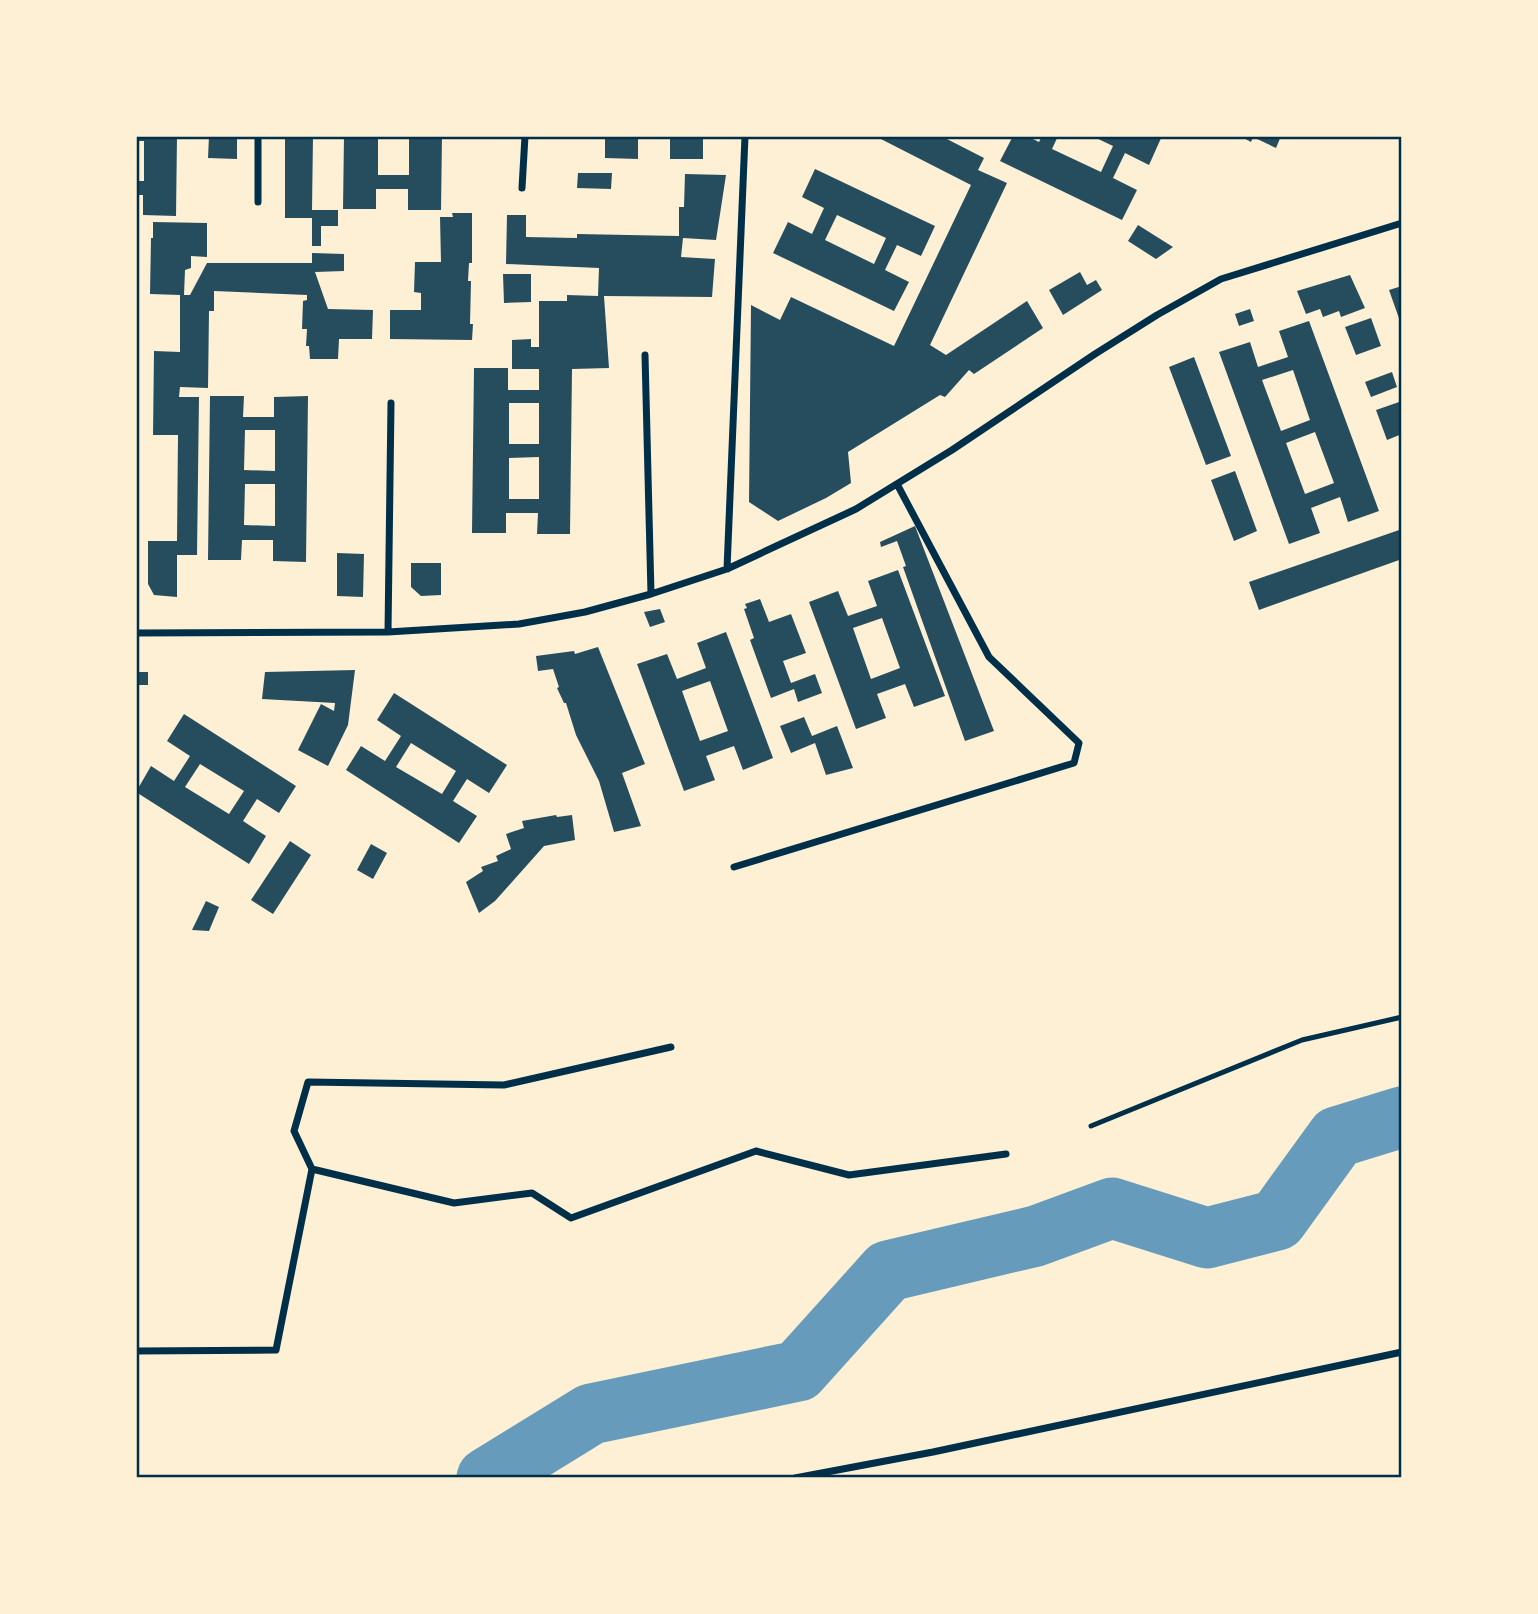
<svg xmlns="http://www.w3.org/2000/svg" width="1538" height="1614" viewBox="0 0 1538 1614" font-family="Lora,serif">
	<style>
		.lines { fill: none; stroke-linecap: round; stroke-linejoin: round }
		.river { stroke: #669bbc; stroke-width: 61 }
		.building { fill: #264d5e; fill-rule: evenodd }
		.service { stroke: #003049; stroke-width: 5 }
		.minor { stroke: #003049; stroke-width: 7 }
		.neatline { fill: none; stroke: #003049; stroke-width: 2.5 }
	</style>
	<rect width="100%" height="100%" fill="#fdf0d5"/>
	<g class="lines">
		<path class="river" d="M487 1478 591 1414 798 1371 888 1271 1036 1236 1112 1208 1207 1238 1277 1220 1337 1137 1402 1117"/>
	</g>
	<path class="building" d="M136 136H177L176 216 143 215V195H136V181H144V141H136Z
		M209 136H237V159L208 158Z
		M285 136H313L312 210H338V226H321V246H312V218H285Z
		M344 136H378V175H409V136H442L441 210H408V189H376V209H343Z
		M605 136H638V159L605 158Z
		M670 136H703V159H670Z
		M875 136H941L984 158 978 170 1007 183 930 345 946 355 1027 301 1043 328 974 374 969 370 945 397 940 395 848 452 851 483 826 498 778 521 749 502 751 305 780 320 791 297 894 346 971 185Z
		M1013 136H1027L1039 142 1042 136H1058L1052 149 1101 172 1113 146 1092 136H1162L1149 165 1125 153 1113 178 1137 190 1122 220 1000 161Z
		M1240 136H1281L1276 148 1253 137 1251 142Z
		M815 169 935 226 921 256 897 245 885 270 909 282 894 311 773 253 788 222 812 234 824 208 802 197ZM837 215 886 238 874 264 825 240Z
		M578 173H612L611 189 577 188Z
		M685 174 726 175 716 240 683 238 681 257 715 259 712 297 604 296 609 368 572 369 570 534H537L538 513H506V533H472L474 368H508V390H539V369H512V340L531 339V347H539V301H567V295L598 296 599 268 506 264 507 215H526V237L577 238V234L679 236V207H684ZM509 403H539V444H509ZM539 457V499H509V458Z
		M452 213H472V263H469L468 281H471L470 324H473L472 340 390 339V310H421V293L414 292 415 262H441L440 217H453Z
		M153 222 207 223V257L191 256V268L185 270 184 295H190L207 263H312V253L344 254V271L315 272 328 309 373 310 372 339H339L338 359H310L309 346H306L307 329H302L303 301 307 300V295L214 291V311H209L208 388 180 387 179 397H199L197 555H177V597L154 595 148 584V541H177L178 435H153L154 351 180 352V295L150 294 151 238H153Z
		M1138 225 1173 247 1156 259 1128 241Z
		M1080 272 1087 285 1096 280 1102 290 1063 315 1049 290Z
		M503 274H531V302L504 303Z
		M1350 275 1365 308 1341 317 1339 311 1323 317 1320 309 1306 314 1297 291Z
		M1402 286V324H1401L1389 290Z
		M1250 309 1254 321 1239 326 1235 314Z
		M1371 318 1381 346 1356 355 1345 327Z
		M1309 321 1379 511 1348 522 1340 497 1311 508 1320 533 1289 544 1219 352 1250 342 1258 367 1288 357 1279 331ZM1293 370 1310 420 1281 431 1262 380ZM1315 432 1334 483 1305 494 1286 443Z
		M1194 357 1231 456 1206 465 1169 367Z
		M1392 372 1397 387 1371 397 1365 382Z
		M210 396H244L243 417H274V397L308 396 306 562 273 561V540H242L241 560H208ZM245 430H275V471L244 470ZM245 484H275V526L244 525Z
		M1402 401V434L1387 440 1376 410Z
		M1235 471 1257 531 1234 541 1211 480Z
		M915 526 994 731 965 741 903 567 906 566 897 541 881 547 880 542Z
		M1402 529V559L1259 610 1249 582Z
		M337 553 364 554 363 597 337 596Z
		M411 563H441V595L421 596 411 587Z
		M898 570 945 696 914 707 905 684 877 694 886 718 856 729 809 602 838 591 848 616 877 606 868 581ZM882 618 900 668 871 679 853 628Z
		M760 599 769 622 791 614 806 653 783 661 791 683 815 674 822 693 798 702 794 689 771 698 750 640 754 638 744 609 747 608 745 604Z
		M660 609 665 622 650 627 644 612Z
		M726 632 773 758 743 770 734 746 706 756 715 780 684 791 637 664 667 654 677 679 706 668 697 643ZM710 681 728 731 700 741 682 691Z
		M598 647 645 764 622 773 641 826 614 832 599 781 576 735 566 703H564L557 688 559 687 553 669 538 671 536 656 574 651 575 654Z
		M355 670 348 725 328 766 298 750 321 704 334 711 335 703 262 699 265 672Z
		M136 672H148V685H136Z
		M394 693 507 765 489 793 467 779 453 801 477 816 459 843 346 770 361 746 385 761 401 736 377 720ZM411 743 456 771 442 794 396 767Z
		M184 714 296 786 279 813 257 799 243 821 266 836 249 864 136 792 151 766 174 781 190 756 167 741ZM200 764 244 791 229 814 185 787Z
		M804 717 812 736 837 726 853 768 826 775 815 743 791 753 780 726Z
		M556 815 557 817 572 815 575 840 544 846 495 901 479 913 466 882 483 871 481 867 498 861 496 856 511 849 506 834 524 828 522 821Z
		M290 841 311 855 273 914 251 900Z
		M371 844 387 853 373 879 357 870Z
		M206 901 219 907 209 931 192 930Z"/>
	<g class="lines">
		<path class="service" d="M1091 1126 1302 1040 1402 1017"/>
		<path class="minor" d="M522 188 525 136
			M258 202V136
			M645 355 651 594
			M727 569 745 136
			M388 632 391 403
			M136 633 388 632 519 624 585 612 651 594 727 569 856 509 952 450 1095 354 1157 315 1221 279 1402 223
			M734 867 1074 763 1079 743 989 657 897 484
			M312 1169 294 1131 308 1082 504 1085 671 1047
			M136 1351 276 1350 312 1169 454 1203 532 1193 571 1218 756 1151 849 1175 1006 1154
			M795 1478 933 1452 1402 1352"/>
	</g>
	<rect width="1538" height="1614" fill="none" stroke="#fdf0d5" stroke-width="276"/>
	<rect x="138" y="138" width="1262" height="1338" class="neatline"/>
</svg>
